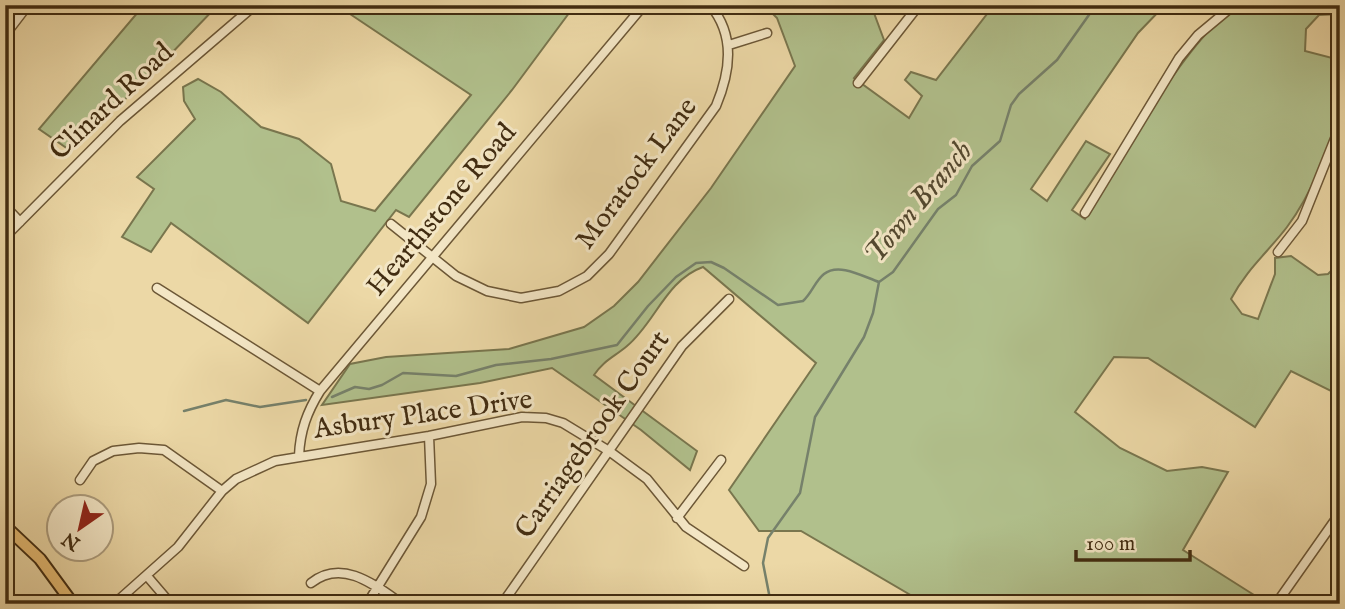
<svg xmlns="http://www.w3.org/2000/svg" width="1345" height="609" viewBox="0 0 1345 609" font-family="'IM FELL English',serif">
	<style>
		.green { fill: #b1c08c; stroke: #79764e; stroke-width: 2 }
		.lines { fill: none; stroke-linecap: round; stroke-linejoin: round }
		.stream { stroke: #76816b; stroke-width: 2.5 }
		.minor-casing { stroke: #6c5736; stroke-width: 11 }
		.major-casing { stroke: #412c11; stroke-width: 14 }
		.minor { stroke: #f3e6c5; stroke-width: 8 }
		.major { stroke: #e6bc73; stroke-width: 10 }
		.labels { text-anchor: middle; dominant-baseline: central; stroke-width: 6; stroke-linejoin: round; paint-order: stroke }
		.street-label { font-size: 28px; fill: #412c11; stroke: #f3e6c5 }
		.water-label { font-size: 30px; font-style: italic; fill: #53482f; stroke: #f3e6c5 }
	</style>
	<rect width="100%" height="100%" fill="#ecd8a6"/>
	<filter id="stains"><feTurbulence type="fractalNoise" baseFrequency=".00286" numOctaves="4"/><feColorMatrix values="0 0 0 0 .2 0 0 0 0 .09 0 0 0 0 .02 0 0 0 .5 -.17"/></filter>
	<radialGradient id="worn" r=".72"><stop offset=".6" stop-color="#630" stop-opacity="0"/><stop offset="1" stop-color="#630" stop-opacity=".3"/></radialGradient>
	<path class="green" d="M144 5H218L139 87 68 149 39 129Z
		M351 5H575L512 90 409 217 396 210 308 323 171 223 151 252 122 237 154 189 137 177 195 119 184 101 183 87 198 79 221 92 261 127 299 139 331 164 341 201 375 211 471 95 347 12Z
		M764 5H871L884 40 854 78 909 118 922 96 905 80 911 72 936 80 994 5H1165L1138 33 1031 189 1047 201 1086 141 1110 154 1072 210 1085 219C1112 174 1196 19 1243 5 1260 1 1319 5 1340 5V14L1319 15 1306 29 1305 51 1340 60C1340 74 1341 89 1340 103 1336 139 1309 198 1287 227 1268 252 1246 270 1231 299L1242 314 1258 319 1275 274V258L1291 256 1318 275 1328 274 1340 262 1336 248 1340 241 1339 395 1291 371 1255 427 1148 358 1114 357 1075 412 1120 448 1167 471 1202 467 1228 472 1183 550 1262 600 1260 604H926L801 531H759L729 490 816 363 703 267C666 280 655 323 627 346 614 357 603 361 594 375L697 451 690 470 641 430 552 368 480 383 322 405 350 364 386 357 509 349 584 327 614 306 638 282 711 188 795 66 777 18Z"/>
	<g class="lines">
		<path class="stream" d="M332 397 355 387 369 389 382 385 403 373 456 376 496 365 551 359 617 345 648 306 676 277 696 263 711 262 724 268 778 305 803 301C812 293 815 281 824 274 839 262 864 277 879 282
			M184 411 226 400 260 407 306 400
			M771 604 763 563 768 538 800 493 815 417 864 337 873 313 879 282 893 272 938 209 956 195 972 166 1000 141 1011 105 1019 94 1057 60 1096 5"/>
		<defs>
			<path id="minor" d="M5 35 28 5
				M729 45 767 33
				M858 83 919 5
				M5 206 20 222
				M1085 213 1179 58 1198 35 1234 5
				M391 224 456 276 487 291 521 298 559 291 587 276 609 254 716 106C730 72 736 36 710 5
				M5 237 120 121 255 5
				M1278 252 1302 221 1340 126
				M157 288 320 391
				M299 456C300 431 307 412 320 391L644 5
				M80 480 93 461 113 451 139 448 164 450 222 491
				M677 518 721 460
				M147 576 171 604
				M311 583C342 558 375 585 402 604
				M114 604 178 547 222 491 236 479 275 461 429 436 522 417 546 418 563 423 609 451 647 479 686 527 744 566
				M367 604 421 517 431 484 429 436
				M502 604 682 346 729 299
				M1276 604 1340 513"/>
			<path id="major" d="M5 526 40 559 73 604"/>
		</defs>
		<use href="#minor" class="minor-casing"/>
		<use href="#major" class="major-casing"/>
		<use href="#minor" class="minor"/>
		<use href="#major" class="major"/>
	</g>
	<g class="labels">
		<g class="street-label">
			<text transform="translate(112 102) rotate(-43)">Clinard Road</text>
			<text transform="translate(637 174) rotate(-53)">Moratock Lane</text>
			<text transform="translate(442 210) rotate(-50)">Hearthstone Road</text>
			<text transform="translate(423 415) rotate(-8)">Asbury Place Drive</text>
			<text transform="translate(593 435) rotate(-55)">Carriagebrook Court</text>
		</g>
		<g class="water-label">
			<text transform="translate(919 203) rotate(-50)">Town Branch</text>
		</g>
	</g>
	<rect width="1345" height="609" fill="none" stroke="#ecd8a6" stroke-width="28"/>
	<rect x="7" y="7" width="1331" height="595" fill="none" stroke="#412c11" stroke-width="3.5"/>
	<rect x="14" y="14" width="1317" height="581" fill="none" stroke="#412c11" stroke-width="2"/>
	<g transform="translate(80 528) rotate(214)"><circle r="33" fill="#f3e6c5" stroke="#ac9c7d" stroke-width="2"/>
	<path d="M0-5L12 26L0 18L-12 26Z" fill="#8f2418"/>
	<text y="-10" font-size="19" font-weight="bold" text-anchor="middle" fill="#412c11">N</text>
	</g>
	<path d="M1076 550v10h114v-10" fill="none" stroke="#412c11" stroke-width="3.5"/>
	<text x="1086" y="550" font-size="21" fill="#412c11" stroke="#f3e6c5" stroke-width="5" paint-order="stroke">100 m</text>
	<rect width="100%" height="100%" filter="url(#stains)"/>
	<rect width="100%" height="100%" fill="url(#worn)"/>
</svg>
